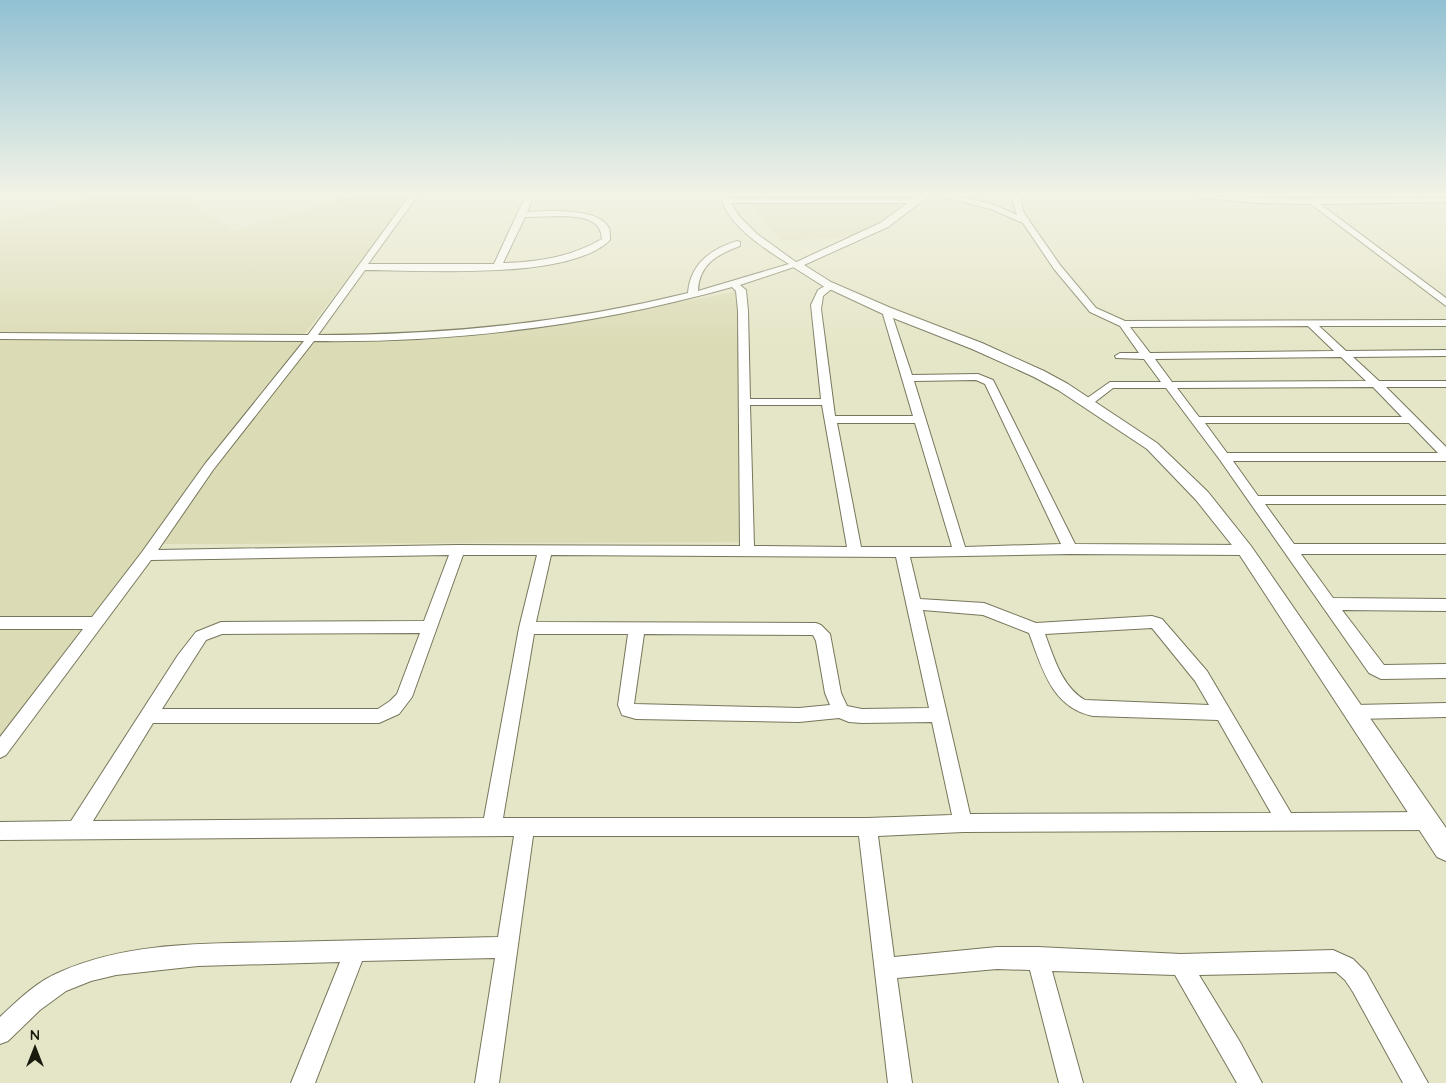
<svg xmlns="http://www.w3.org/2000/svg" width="1446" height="1083" viewBox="0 0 1446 1083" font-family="Quicksand,sans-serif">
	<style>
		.built { fill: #dbdbb5 }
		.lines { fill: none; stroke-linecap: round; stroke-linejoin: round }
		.minor-casing { stroke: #77765c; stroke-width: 2 }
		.major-casing { stroke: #77765c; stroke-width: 2 }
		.minor { fill: #fff; fill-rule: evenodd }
		.major { fill: #fff; fill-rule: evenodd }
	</style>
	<rect width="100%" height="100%" fill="#e5e5c7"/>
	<path class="built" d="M100 195H187L193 203 234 231 355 195H411L304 335 325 342 513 331 665 305 740 291 747 542 149 544 0 739V221Z
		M747 195H923L907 209 859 237 783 241 768 227 755 210Z"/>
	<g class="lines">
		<defs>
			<path id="minor" d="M344 195H357L341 200 337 198Z
				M410 195H418L368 264H494L526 195H534L527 212C547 211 598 207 609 228 610 231 610 236 610 240 569 281 422 270 365 270L318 335C443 335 567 323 688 293 690 264 711 249 737 241L740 242V246C718 254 699 264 698 291L789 264C766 250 724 223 721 195H727L729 199H921L922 201 918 203H731L739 216 757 234 800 265 740 285 746 290 748 311 750 399H821L811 305 818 290 830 283 835 286 823 296 821 309 835 416H913L882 311 884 309H890L912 375 978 374 993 380 1075 544 1245 545 1250 547 1252 550 1250 553 1245 555 1070 554 910 557 920 599 984 603 1036 623 1152 616 1162 619 1207 671 1291 813 1427 812 1434 815 1436 821 1434 827 1427 830 963 832 878 836 894 957 997 947H1038L1181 954 1333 950 1353 959 1366 972 1428 1083H1403L1353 992 1345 980 1336 972 1199 975 1240 1042 1262 1083H1237L1175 975 1052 971 1083 1083H1059L1030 970 997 969 897 978 912 1083H888L859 836H533L499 1083H475L495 958 362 961 315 1083H291L340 962 198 966 116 975 91 981 66 991 40 1010 8 1041 0 1044V1017C18 1000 36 982 60 972 129 941 209 944 283 942 355 940 427 939 498 937L514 836 0 840V822L71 821 178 655 196 632 221 622 424 621 449 555 151 560 6 755 0 758V737L83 629H0V617H92L142 552 205 464 304 341 0 339V333L308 335ZM559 216C577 217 601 216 602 239 571 257 538 262 503 263L525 217ZM732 287 736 291 738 311 740 546 458 545 158 550 213 470 314 341C455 343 597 325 732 287ZM976 380 985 384 1061 544 965 547 914 381ZM750 405H822L847 547 754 546ZM837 423H915L952 547H861ZM463 555H537L519 628 484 818 93 821 153 723H379L399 714 412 697ZM551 555 896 557 929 708 862 709 847 706 841 693 830 634 821 625 816 623 536 622ZM923 610 983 615 1029 633C1042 668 1052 708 1093 716L1218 720 1271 813 970 814ZM1152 628 1195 681 1209 705 1085 700C1062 687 1054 658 1045 634ZM420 633 397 694 390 701 378 709H162L206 640 222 634ZM534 634H628L618 705 622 715 636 719 799 722 839 718 849 722 862 723 932 722 952 815 867 818H503ZM644 634 813 635 816 641 825 693 830 705 799 708 634 704Z
				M937 195C964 195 992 203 1017 215L1013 202 1014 195H1022L1021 202 1024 213 1060 265 1096 308 1125 321 1446 320V326H1319L1346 351 1446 350V356L1353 357 1379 381H1446V387H1386L1446 447V461H1233L1258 496H1446V504H1265L1294 544H1446V554H1301L1333 598 1446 599V611L1342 610 1384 665 1446 664V678L1381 679 1369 673 1220 460 1166 388H1113L1091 405H1083L1081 403 1083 401 1110 382H1161L1144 359 1116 358 1115 356 1120 353H1139L1120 326 1090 312 1054 269 1023 223 991 209ZM1308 326 1334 351 1150 353 1130 327ZM1341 357 1366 381 1172 382 1155 359ZM1373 387 1402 417H1199L1177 388ZM1205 423H1409L1438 453H1227Z
				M1192 195 1290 199 1446 198V202L1320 204 1446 298V306L1311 204 1258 203 1196 197Z
				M1446 703V717L1355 719 1349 717 1347 712 1349 707 1355 705Z"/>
			<path id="major" d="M919 195H930L888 227 804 265 831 282 891 308 982 343 1044 371 1068 384 1157 443 1208 492 1251 546 1446 828V861L1437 857 1239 554 1196 500 1147 449 1058 390 1034 377 972 349 883 314 823 286 790 265 880 223Z"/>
		</defs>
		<use href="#minor" class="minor-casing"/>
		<use href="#major" class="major-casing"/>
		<use href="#minor" class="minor"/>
		<use href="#major" class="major"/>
	</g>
	<linearGradient id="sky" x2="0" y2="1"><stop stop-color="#91c1d3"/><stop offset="0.56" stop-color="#f3f3e6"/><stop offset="1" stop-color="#f3f3e6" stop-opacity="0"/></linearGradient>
	<rect width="1446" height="347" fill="url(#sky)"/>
	<g transform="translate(35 1048)" stroke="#e5e5c7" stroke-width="4" paint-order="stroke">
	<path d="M0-4L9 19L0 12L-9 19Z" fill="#1a1a0f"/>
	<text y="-8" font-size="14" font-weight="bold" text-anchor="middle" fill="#1a1a0f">N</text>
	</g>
</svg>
